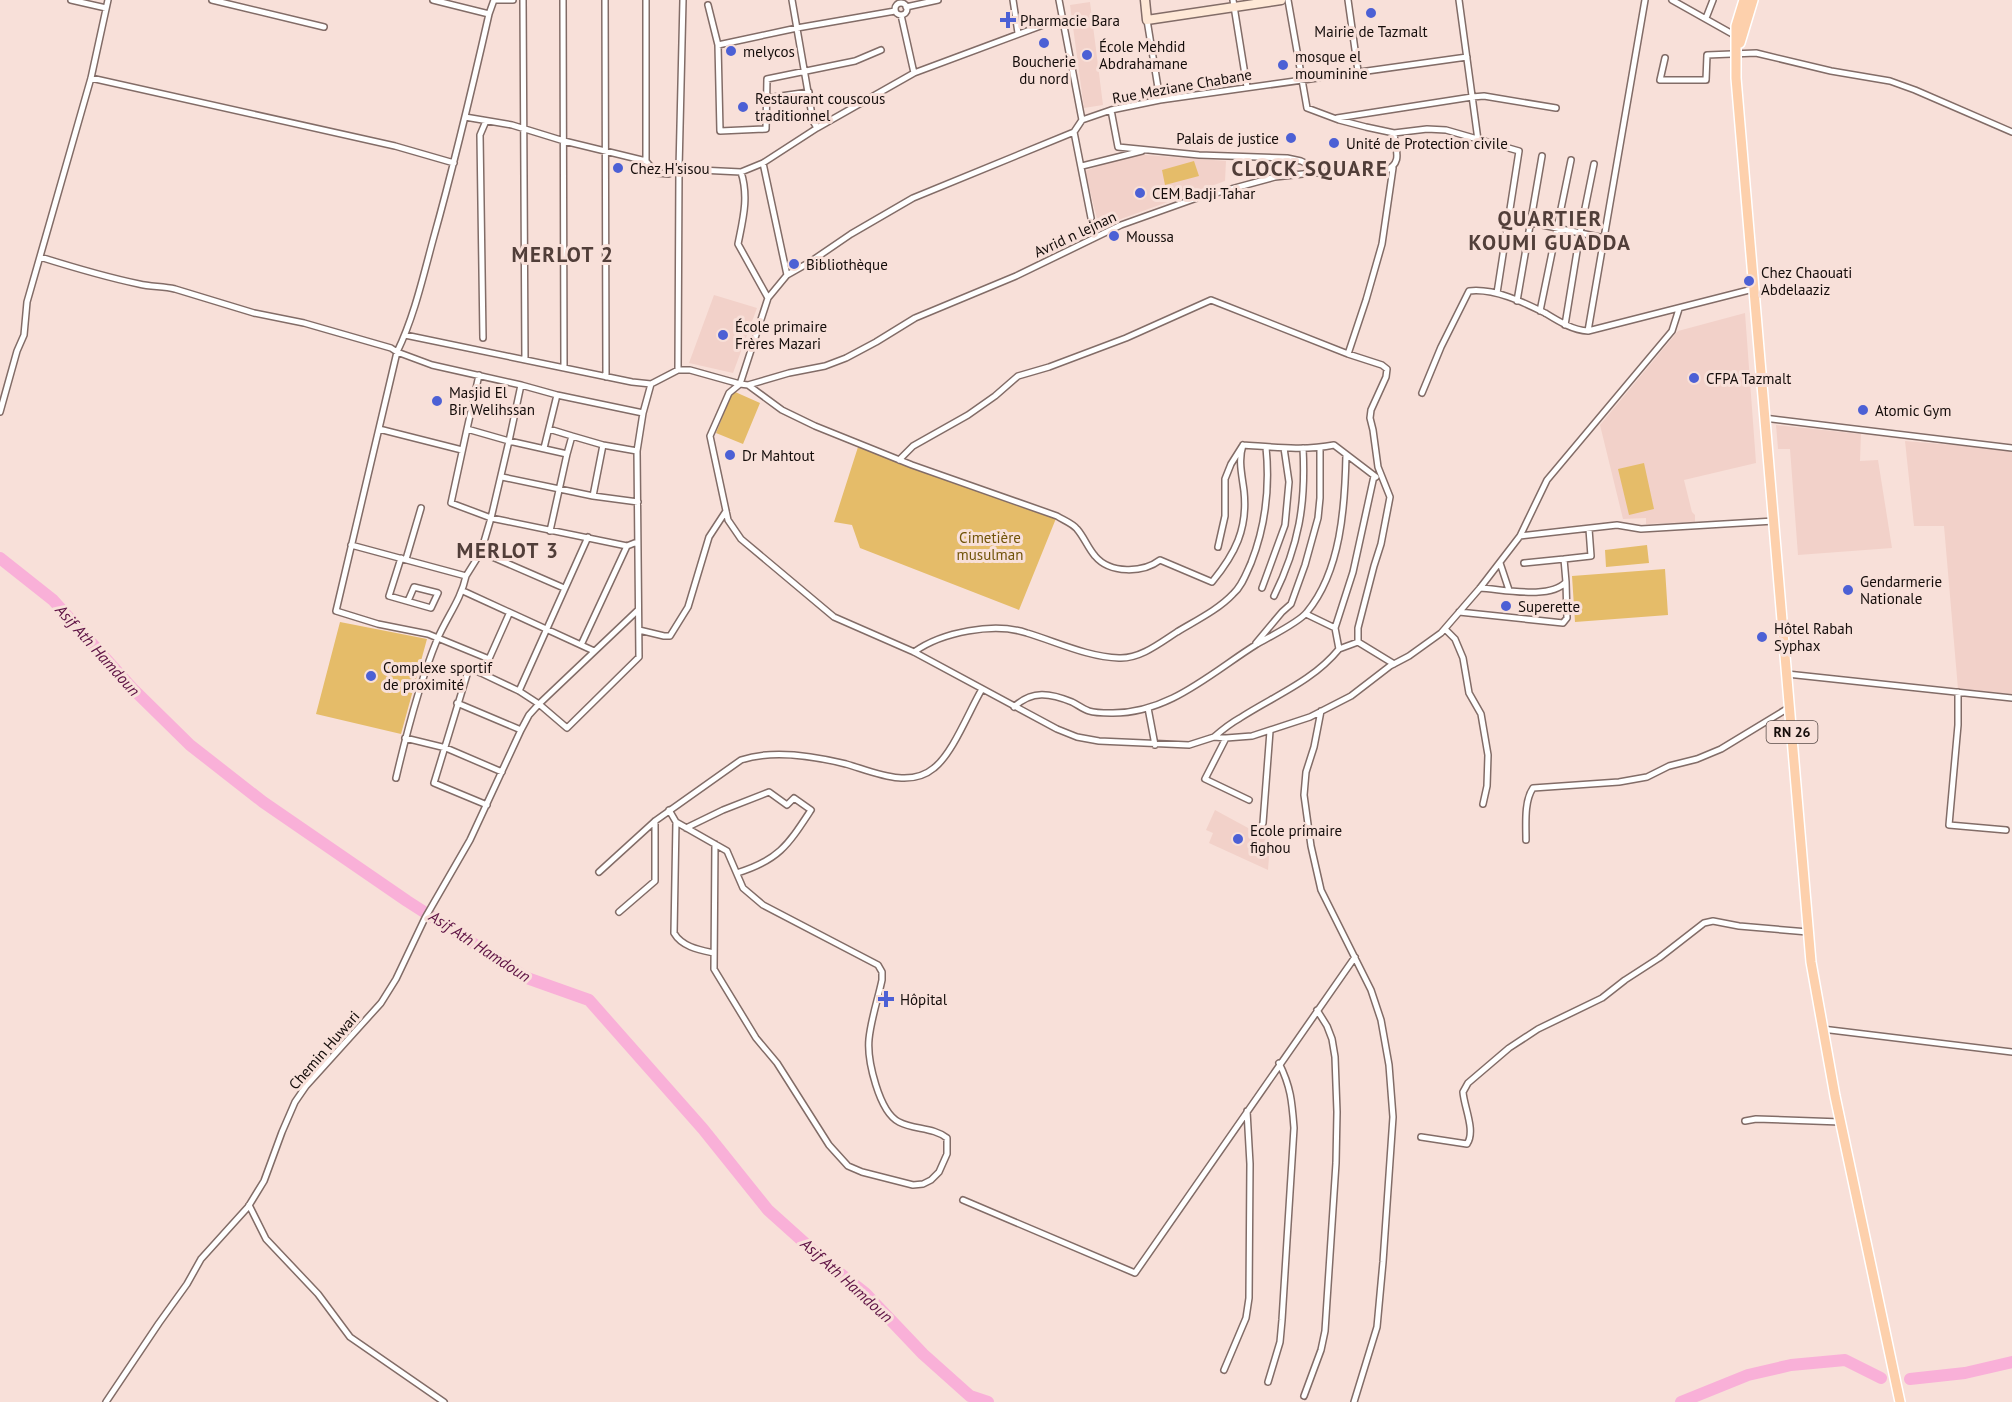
<svg xmlns="http://www.w3.org/2000/svg" width="2012" height="1402" viewBox="0 0 2012 1402" font-family="'PT Sans',sans-serif">
	<style>
		.built { fill: #f2d1c9 }
		.green { fill: #e5bc69 }
		.lines { fill: none; stroke-linecap: round; stroke-linejoin: round }
		.river { stroke: #f9b0d8; stroke-width: 12 }
		.street-casing { stroke: #826c67; stroke-width: 8 }
		.secondary-casing { stroke: #826c67; stroke-width: 11 }
		.primary-casing { stroke: #fff; stroke-width: 12 }
		.street { stroke: #fff; stroke-width: 5 }
		.secondary { stroke: #fee8d6; stroke-width: 8 }
		.primary { stroke: #fdd0ac; stroke-width: 9 }
		.poi-dot { fill: #4c60d5; stroke: #f8e0d9; stroke-width: 2 }
		.labels { text-anchor: middle; dominant-baseline: central; stroke-width: 6; stroke-linejoin: round; paint-order: stroke }
		.shield { fill: #f8e0d9; stroke: #594c49; stroke-width: 1.5 }
		.shield-label { font-size: 14px; font-weight: bold; fill: #150d0b }
		.poi-label { font-size: 15px; fill: #150d0b; stroke: #f8e0d9; text-anchor: start }
		.street-label { font-size: 15px; fill: #150d0b; stroke: #f8e0d9 }
		.park-label { font-size: 15px; fill: #705308; stroke: #f8e0d9 }
		.water-label { font-size: 16px; font-style: italic; fill: #5d1143; stroke: #f8e0d9 }
		.district-label { font-size: 21px; font-weight: bold; letter-spacing: 1.5px; fill: #513e39; stroke: #f8e0d9 }
	</style>
	<rect width="100%" height="100%" fill="#f8e0d9"/>
	<path class="built" d="M1090 2 1103 105 1084 108 1070 5Z
		M1132 154 1226 161 1225 181 1099 227 1085 171Z
		M714 295 757 308 733 373 689 363Z
		M1745 313 1756 463 1684 480 1692 512 1695 515V522L1646 524V518L1623 519 1600 425 1678 331Z
		M1776 425 1861 434 1860 461 1878 460 1892 548 1798 555 1790 449H1778Z
		M1905 441 2012 450V694L1958 689 1944 526H1914Z
		M1215 810 1261 835 1265 834 1266 844H1270L1268 870 1209 843 1213 833 1206 830Z"/>
	<path class="green" d="M1194 161 1199 176 1165 185 1162 170Z
		M733 391 760 403 743 444 716 433Z
		M858 447 1057 516 1019 610 860 548 852 525 834 522Z
		M1644 463 1654 509 1629 515 1618 469Z
		M1647 545 1649 563 1606 567 1605 550Z
		M1665 569 1668 615 1575 622 1572 576Z
		M340 622 427 639 401 734 316 714Z"/>
	<g class="lines">
		<path class="river" d="M0 558 53 600 132 688 190 745 263 802 407 901 527 978 589 1000 703 1129 768 1210 827 1263 865 1293 923 1354 970 1396 988 1402
			M1910 1379 1965 1373 2012 1362
			M1681 1402 1748 1375 1791 1365 1845 1360 1881 1378"/>
		<defs>
			<path id="street" d="M71 0 106 8
				M212 0 324 27
				M433 0 489 14
				M494 0 489 14C472 89 454 165 433 240 423 277 414 317 397 352L336 611 378 624 428 634 489 659 509 614
				M496 0H513
				M523 0 525 360
				M563 0 564 368
				M605 0 606 377
				M646 0V161L656 173 669 174 679 169 741 172 763 163 817 128 914 73 1062 18
				M792 0 813 121 817 128
				M1013 0 1018 33
				M1233 0 1247 87
				M1288 0 1307 108 1339 120 1366 127 1394 133 1427 129 1446 130 1519 151 1497 293
				M1348 0 1358 71
				M1459 0 1478 140
				M1672 0 1736 36
				M895 9a6 6 0 1 1 12 0a6 6 0 1 1-12 0Z
				M708 5 718 45 720 131 766 129 767 79 855 61 881 50
				M906 7 938 0
				M901 15 914 73
				M1706 18 1713 0
				M1147 20 1160 100
				M718 45 797 28 895 11
				M1665 58 1660 80H1706L1707 55 1756 53 1831 71 1890 81 1915 90 2012 132
				M91 78 395 146 454 163
				M767 98 809 92
				M1111 110 1118 147 1199 155 1287 158 1301 161 1324 172
				M465 117 512 125 564 141 646 161
				M1337 118 1472 97 1484 96 1556 108
				M1082 120 1111 110 1160 100 1467 57
				M1074 132 1091 218
				M763 163 787 275
				M1082 166 1142 151
				M741 172C749 197 743 219 738 244L768 298
				M1509 218 1604 238
				M40 257C72 267 105 277 139 284 151 287 163 286 175 289L254 313 304 323 391 348 397 352 432 365 521 385
				M1517 301 1542 156
				M1540 311 1571 160
				M1565 325 1580 233 1594 164
				M1588 331 1645 0
				M405 335 632 382 651 384 678 370H690L740 384 768 298 787 275 810 262 851 234 913 198 1074 132 1082 120 1059 0
				M483 338 480 135 486 121
				M1348 354 1366 300 1382 244 1393 168
				M678 370 679 169 683 0
				M479 375 467 429 509 441 521 385 557 395 643 413 651 384
				M748 385 789 373 825 366 846 358 876 342 915 318 1016 276 1121 225 1194 199 1275 177 1312 173 1385 171C1404 163 1395 149 1394 133
				M1422 393 1441 347 1469 291C1494 288 1523 302 1545 313 1558 321 1572 330 1588 331L1753 289
				M0 412 17 351 24 335 27 302 91 78 108 0
				M1764 418 2012 448
				M379 429 462 450
				M467 429 451 503 491 518 509 441 567 454 550 531
				M549 429 572 436
				M1243 445C1273 447 1304 451 1334 445L1376 477
				M544 448 557 395
				M567 454 572 436 603 445 637 451
				M899 460 913 446 968 415 995 396 1018 376 1049 367 1126 338 1211 300 1348 354 1382 365 1387 369 1386 377 1371 410 1370 418 1373 430 1378 467 1390 497 1381 544 1374 566 1358 628V642
				M502 477 593 496 638 502
				M593 496 603 445
				M1520 536 1547 480 1672 331 1679 309
				M351 545 466 576 481 552 491 518 627 546 637 542
				M1218 547 1225 516V479L1231 464 1243 445C1238 460 1242 475 1244 491 1248 529 1235 554 1212 582L1160 560C1143 573 1110 574 1095 556 1088 548 1084 537 1077 529 1072 523 1063 520 1057 516L912 465 815 426 782 410 748 385 740 384 729 393 710 436 728 520 741 539 834 617 914 652 1057 729 1077 737 1099 741 1189 745 1214 737 1226 738 1252 736 1310 717 1351 696 1390 666 1409 656 1441 633 1480 588 1520 536 1617 525 1641 529 1774 521
				M481 552 564 588
				M401 558 389 596 431 608 438 593 414 587 408 601
				M406 559 421 508
				M1564 559 1591 556 1589 529
				M1500 563 1509 590
				M1262 588 1285 525 1289 482 1284 448
				M1480 588C1502 589 1550 600 1566 582L1564 559 1524 563
				M463 591 594 651
				M1274 596C1299 545 1306 504 1303 448
				M638 610 539 704 567 728 639 657 637 451 643 413
				M1459 612 1563 623 1567 618 1566 582
				M1306 614 1335 628
				M1445 629 1455 639 1463 658 1469 693 1481 714 1488 755 1487 786 1483 804
				M639 630 664 636H670L688 607 709 537 726 511
				M1358 642 1394 664
				M1256 643 1282 612 1291 604 1305 565 1318 518 1320 498V448
				M581 645 627 546
				M1339 649 1358 642
				M914 652C942 632 994 622 1027 633 1057 642 1088 657 1119 658 1140 659 1160 643 1177 632 1195 621 1218 610 1233 594 1242 586 1246 574 1251 563 1266 525 1270 487 1266 447
				M1787 674 2012 698
				M519 691 588 537
				M1958 692V725L1949 825 2006 830
				M457 703 521 730
				M1014 707C1032 690 1050 693 1072 702 1078 705 1083 709 1089 711 1095 713 1104 713 1111 713 1169 714 1212 672 1257 644 1269 637 1300 622 1307 612 1341 571 1345 506 1346 455
				M1148 708 1155 745
				M1321 711 1314 747 1306 772 1304 795 1311 846 1321 890 1371 990 1381 1020 1389 1065 1393 1117 1383 1262 1377 1327 1354 1402
				M1214 737C1222 730 1231 723 1240 718 1274 696 1313 681 1339 649L1335 628 1353 572 1374 476
				M405 738 446 748 502 772
				M1226 738 1205 779 1249 800
				M396 778C407 731 419 684 437 640 446 618 461 600 466 576
				M487 805 434 783 469 668 481 673 489 659
				M669 810 676 822 674 933C682 947 700 950 714 953
				M676 822 727 851 743 888 763 905 878 965 882 972V980C878 999 871 1019 869 1039 867 1060 879 1112 899 1122 914 1130 933 1127 947 1138V1154L939 1172 931 1180 923 1184 913 1185 862 1172 848 1166 829 1145 777 1063 756 1038 714 969 715 844
				M686 828 723 810 769 792 787 805 794 798 811 810C788 845 779 860 737 873
				M1258 832 1263 823 1270 731
				M1526 840C1526 824 1524 801 1533 788L1619 782 1647 777 1669 766 1697 759 1721 749 1790 707
				M599 872 655 821 741 760C773 749 814 756 846 764 874 772 909 789 934 768 953 753 969 711 982 689
				M619 912 655 881V821
				M1822 1029 2012 1052
				M1745 1121 1756 1119 1841 1122
				M1421 1137 1467 1144C1476 1131 1464 1107 1463 1092L1468 1083 1509 1048 1538 1029 1602 998 1625 980 1659 958 1704 923 1713 921 1739 926 1808 932
				M963 1200 1135 1273 1355 957
				M249 1205 266 1239 318 1294 350 1337 444 1402
				M1224 1370 1246 1318 1249 1298 1250 1164 1247 1111
				M1268 1382 1280 1342 1282 1320 1294 1128C1292 1102 1291 1087 1279 1063
				M1304 1396 1321 1350 1325 1331 1336 1163 1337 1112 1335 1057 1332 1039 1327 1026 1317 1010
				M106 1402 159 1323 187 1284 201 1259 248 1207 264 1181 282 1132 295 1102 306 1086 381 1003 396 979 425 918 470 840 521 730 529 715 539 704 519 691 481 673"/>
			<path id="secondary" d="M1145 0 1147 20 1281 0"/>
			<path id="primary" d="M1744 0 1736 26V78L1811 962 1835 1096 1900 1402
				M1740 43 1753 0"/>
		</defs>
		<use href="#street" class="street-casing"/>
		<use href="#secondary" class="secondary-casing"/>
		<use href="#primary" class="primary-casing"/>
		<use href="#street" class="street"/>
		<use href="#secondary" class="secondary"/>
		<use href="#primary" class="primary"/>
	</g>
	<g class="poi-dot">
		<circle cx="1371" cy="13" r="6"/>
		<path d="M1005 11h6v6h6v6h-6v6h-6v-6h-6v-6h6z"/>
		<circle cx="1044" cy="43" r="6"/>
		<circle cx="731" cy="51" r="6"/>
		<circle cx="1087" cy="55" r="6"/>
		<circle cx="1283" cy="65" r="6"/>
		<circle cx="743" cy="107" r="6"/>
		<circle cx="1291" cy="138" r="6"/>
		<circle cx="1334" cy="143" r="6"/>
		<circle cx="618" cy="168" r="6"/>
		<circle cx="1140" cy="193" r="6"/>
		<circle cx="1114" cy="236" r="6"/>
		<circle cx="794" cy="264" r="6"/>
		<circle cx="1749" cy="281" r="6"/>
		<circle cx="723" cy="335" r="6"/>
		<circle cx="1694" cy="378" r="6"/>
		<circle cx="437" cy="401" r="6"/>
		<circle cx="1863" cy="410" r="6"/>
		<circle cx="730" cy="455" r="6"/>
		<circle cx="1848" cy="590" r="6"/>
		<circle cx="1506" cy="606" r="6"/>
		<circle cx="1762" cy="637" r="6"/>
		<circle cx="371" cy="676" r="6"/>
		<circle cx="1238" cy="839" r="6"/>
		<path d="M883 990h6v6h6v6h-6v6h-6v-6h-6v-6h6z"/>
	</g>
	<g class="labels">
		<rect class="shield" x="1766.5" y="721" width="51" height="22" rx="4.5"/>
		<g class="shield-label">
			<text x="1792" y="732">RN 26</text>
		</g>
		<g class="poi-label">
			<text x="1020" y="20">Pharmacie Bara</text>
			<text x="1371" y="31" text-anchor="middle">Mairie de Tazmalt</text>
			<text x="1099" y="46">École Mehdid<tspan x="1099" dy="17">Abdrahamane</tspan></text>
			<text x="743" y="51">melycos</text>
			<text x="1295" y="56">mosque el<tspan x="1295" dy="17">mouminine</tspan></text>
			<text x="1044" y="61" text-anchor="middle">Boucherie<tspan x="1044" dy="17">du nord</tspan></text>
			<text x="755" y="98">Restaurant couscous<tspan x="755" dy="17">traditionnel</tspan></text>
			<text x="1279" y="138" text-anchor="end">Palais de justice</text>
			<text x="1346" y="143">Unité de Protection civile</text>
			<text x="630" y="168">Chez H'sisou</text>
			<text x="1152" y="193">CEM Badji Tahar</text>
			<text x="1126" y="236">Moussa</text>
			<text x="806" y="264">Bibliothèque</text>
			<text x="1761" y="272">Chez Chaouati<tspan x="1761" dy="17">Abdelaaziz</tspan></text>
			<text x="735" y="326">École primaire<tspan x="735" dy="17">Frères Mazari</tspan></text>
			<text x="1706" y="378">CFPA Tazmalt</text>
			<text x="449" y="392">Masjid El<tspan x="449" dy="17">Bir Welihssan</tspan></text>
			<text x="1875" y="410">Atomic Gym</text>
			<text x="742" y="455">Dr Mahtout</text>
			<text x="1860" y="581">Gendarmerie<tspan x="1860" dy="17">Nationale</tspan></text>
			<text x="1518" y="606">Superette</text>
			<text x="1774" y="628">Hôtel Rabah<tspan x="1774" dy="17">Syphax</tspan></text>
			<text x="383" y="667">Complexe sportif<tspan x="383" dy="17">de proximité</tspan></text>
			<text x="1250" y="830">Ecole primaire<tspan x="1250" dy="17">fighou</tspan></text>
			<text x="900" y="999">Hôpital</text>
		</g>
		<g class="street-label">
			<text transform="translate(1182 86) rotate(-10)">Rue Meziane Chabane</text>
			<text transform="translate(1075 234) rotate(-25)">Avrid n lejnan</text>
			<text transform="translate(324 1050) rotate(-49)">Chemin Huwari</text>
		</g>
		<g class="park-label">
			<text x="990" y="537">Cimetière<tspan x="990" dy="17">musulman</tspan></text>
		</g>
		<g class="water-label">
			<text transform="translate(98 650) rotate(48)">Asif Ath Hamdoun</text>
			<text transform="translate(480 946) rotate(33)">Asif Ath Hamdoun</text>
			<text transform="translate(847 1280) rotate(42)">Asif Ath Hamdoun</text>
		</g>
		<g class="district-label">
			<text x="1310" y="168">CLOCK SQUARE</text>
			<text x="1550" y="218">QUARTIER<tspan x="1550" dy="24">KOUMI GUADDA</tspan></text>
			<text x="563" y="254">MERLOT 2</text>
			<text x="508" y="550">MERLOT 3</text>
		</g>
	</g>
</svg>
